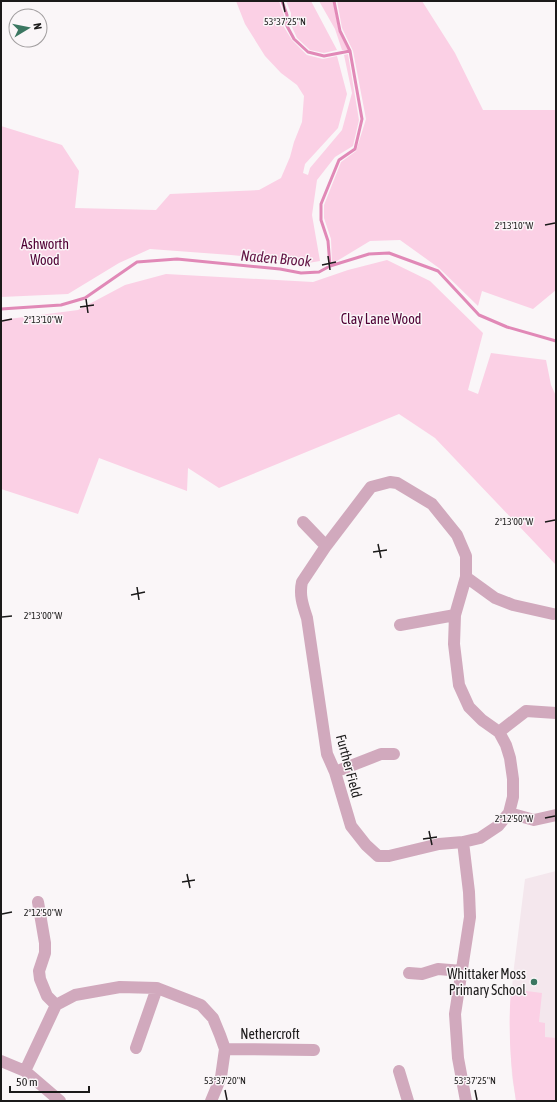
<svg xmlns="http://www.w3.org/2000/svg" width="557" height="1102" viewBox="0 0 557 1102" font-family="'Asap Condensed',sans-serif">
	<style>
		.built { fill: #f4e7ed }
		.green { fill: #fbd0e5 }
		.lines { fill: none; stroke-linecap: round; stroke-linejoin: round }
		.stream { stroke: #e189b7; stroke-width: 3 }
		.minor { stroke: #d1a9bd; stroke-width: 12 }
		.ticks { fill: none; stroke: #1b1a1a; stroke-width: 1.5 }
		.poi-dot { fill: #3b7761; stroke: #faf6f8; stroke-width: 1.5 }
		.labels { text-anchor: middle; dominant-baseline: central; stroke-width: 3; stroke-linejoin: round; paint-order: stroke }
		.park-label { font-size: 14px; fill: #500035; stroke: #faf6f8 }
		.street-label { font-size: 14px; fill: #1b1a1a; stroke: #faf6f8 }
		.poi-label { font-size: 14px; fill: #1b1a1a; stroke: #faf6f8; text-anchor: end }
		.water-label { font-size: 15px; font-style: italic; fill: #631545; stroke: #faf6f8 }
		.ticks-label { font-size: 10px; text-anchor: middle; fill: #1b1a1a; stroke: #faf6f8; stroke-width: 3; stroke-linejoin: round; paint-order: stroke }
	</style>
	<rect width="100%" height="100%" fill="#faf6f8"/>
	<path class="built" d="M556 871V1101H516L512 1076 510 1043V1018L513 975 525 879Z"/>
	<path class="green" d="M236 1H279L284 15V27L292 40 307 55 323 59 337 56 347 94 338 128 305 164 303 173 308 175 310 168 342 130 352 93 344 55 348 54 359 120 353 146 335 157 317 180 312 215 320 261 308 263 231 255 150 249 119 263 68 294 1 297V126L62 145 79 171 75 208 156 210 170 194 259 190 281 178 290 157 294 142 302 122 304 96 297 85 281 73 265 56 245 24Z
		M286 1H311L337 50 324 53 310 50 297 38 291 25V13Z
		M319 1H333L339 32 348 50H342L335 29Z
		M337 1H422L455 53 483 110H556V290L533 309 482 291 478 306 439 268 400 240 370 241 332 264 331 239 324 218V205L341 162 356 151 366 119 353 51 342 28Z
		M387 260 430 281 483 333 468 390 478 394 491 353 546 360 551 385 556 396V565L435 438 399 414 219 488 188 468 187 491 99 458 78 514 1 489V320L78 310 125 285 166 274 313 282 348 270Z
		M511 989 542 993 539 1022 545 1023V1037L556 1038V1101H516C510 1064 508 1027 511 989Z"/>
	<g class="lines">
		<path class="stream" d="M282 1 287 15V26L294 39 308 52 324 56 350 51
			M330 266 328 241 321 220V204L339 160 355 149 362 119 350 51 340 31 334 1
			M1 309 61 305 85 298 137 262 177 259 280 269 301 273 319 272 330 266 369 254 389 253 438 271 479 315 507 327 556 341"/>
		<path class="minor" d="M390 482 397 483 432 504 457 535 466 556V577L455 615 454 644 459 685 469 707 482 720 499 732 506 745 510 758 513 779V797L509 813 498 826 480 838 463 842 439 844 389 856H378L366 845 351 826 335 772 327 754 307 618C303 606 299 595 302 582L326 546 371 487Z
			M303 522 326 546
			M466 577 495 598 513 605 553 614
			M400 625 455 615
			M499 732 526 711 556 713
			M335 772 381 754H394
			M509 813 534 820 556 815
			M463 842 469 892 470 917 455 1014 458 1058 466 1101
			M38 902 45 943V953L39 971 40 979 47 996 56 1005
			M409 973 422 974 438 969 462 971
			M136 1048 157 988
			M225 1049 314 1050
			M1 1061 25 1071 60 1101
			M25 1071 56 1005 75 995 120 987 157 988 201 1005 213 1018 220 1035 225 1049 221 1077 211 1101
			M399 1071 408 1101"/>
	</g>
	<path class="ticks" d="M283 2 285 12M545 225 555 223M328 256 330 270M322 265 336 262M86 299 88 313M80 307 94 305M2 321 12 319M545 522 555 520M378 544 381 558M373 552 387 550M137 587 139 600M131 595 145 592M2 617 12 616M545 818 555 816M429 831 432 845M423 839 437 837M187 874 190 888M182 882 195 880M2 914 12 912M225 1090 227 1100M475 1090 477 1100"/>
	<circle class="poi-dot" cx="534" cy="982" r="4"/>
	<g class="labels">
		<g class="park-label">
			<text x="45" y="244">Ashworth<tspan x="45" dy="16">Wood</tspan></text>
			<text x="381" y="319">Clay Lane Wood</text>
		</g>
		<g class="street-label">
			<text transform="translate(349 766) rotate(75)">Further Field</text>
			<text x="270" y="1034">Nethercroft</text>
		</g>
		<g class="poi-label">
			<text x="526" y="974">Whittaker Moss<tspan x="526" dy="16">Primary School</tspan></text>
		</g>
		<g class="water-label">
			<text transform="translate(276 258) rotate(5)">Naden Brook</text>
		</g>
	</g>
	<g class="ticks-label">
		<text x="285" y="25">53°37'25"N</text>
		<text x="514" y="229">2°13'10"W</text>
		<text x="43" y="323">2°13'10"W</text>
		<text x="514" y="525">2°13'00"W</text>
		<text x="43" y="619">2°13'00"W</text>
		<text x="514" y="822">2°12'50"W</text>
		<text x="43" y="916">2°12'50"W</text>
		<text x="225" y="1084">53°37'20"N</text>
		<text x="475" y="1084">53°37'25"N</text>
	</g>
	<rect width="557" height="1102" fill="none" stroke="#1b1a1a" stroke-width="4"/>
	<g transform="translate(28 28) rotate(80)"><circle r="19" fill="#faf6f8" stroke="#a19e9f"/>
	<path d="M0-3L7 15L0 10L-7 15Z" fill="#3b7761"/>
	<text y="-6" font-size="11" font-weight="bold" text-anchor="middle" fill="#1b1a1a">N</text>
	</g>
	<path d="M10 1086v6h79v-6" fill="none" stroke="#1b1a1a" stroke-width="2"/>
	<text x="16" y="1086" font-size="12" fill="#1b1a1a" stroke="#faf6f8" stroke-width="3" paint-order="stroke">50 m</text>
</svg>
